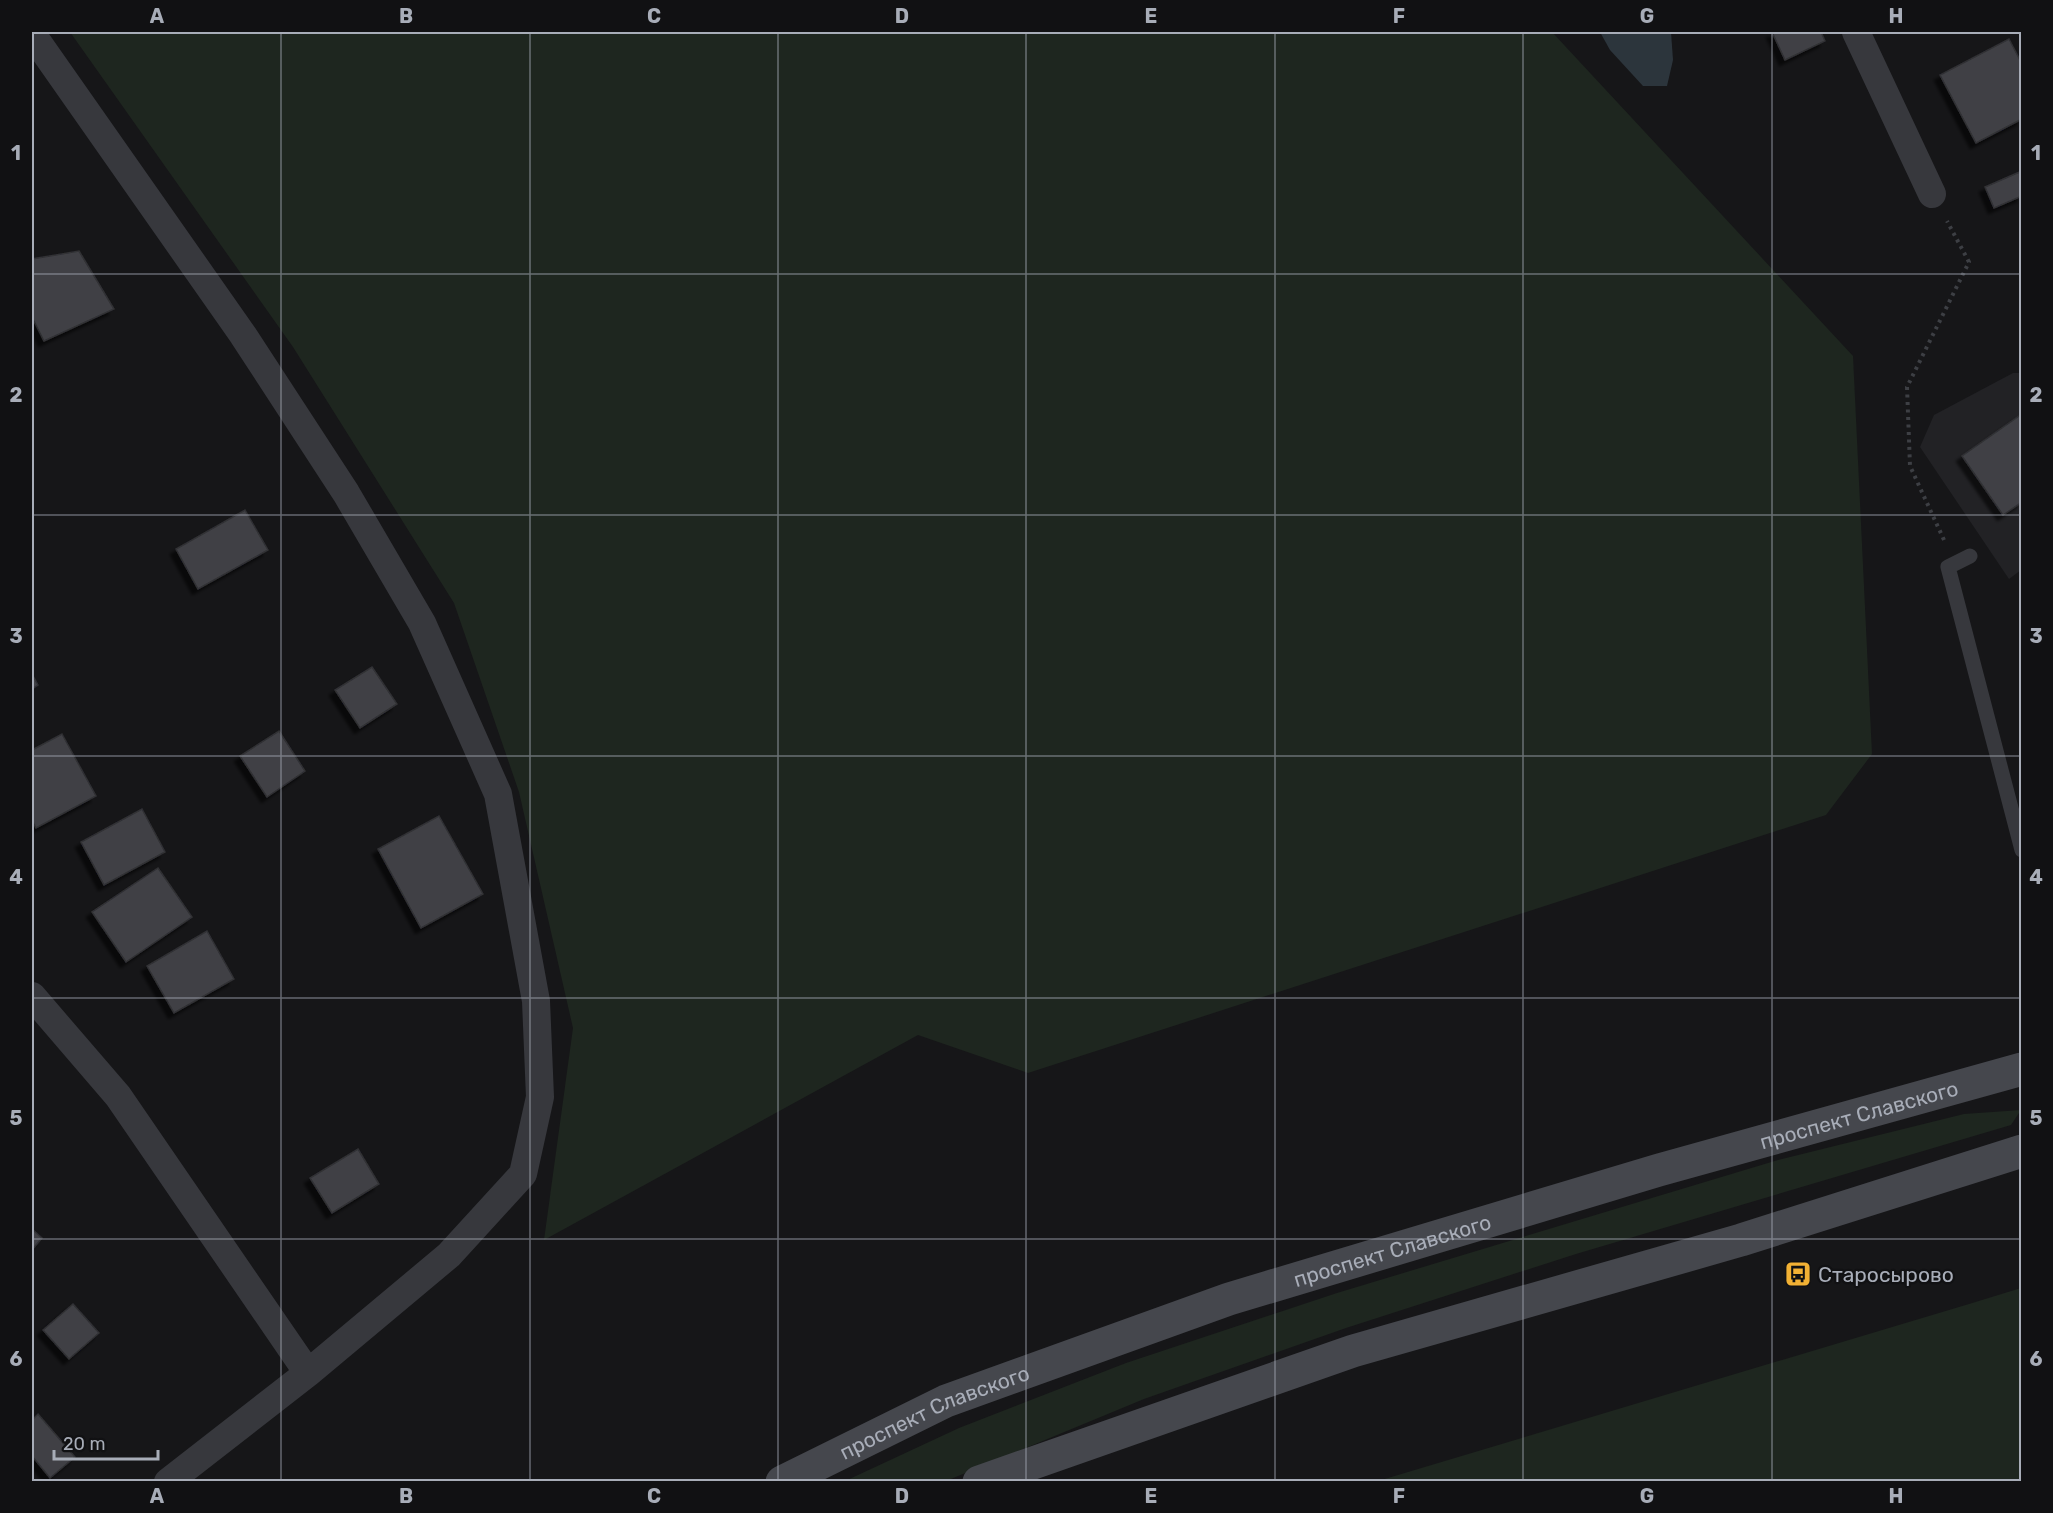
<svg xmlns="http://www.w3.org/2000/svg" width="2053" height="1513" viewBox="0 0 2053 1513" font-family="Rubik,sans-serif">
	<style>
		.built { fill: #222225 }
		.green { fill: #1e261f }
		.water { fill: #2c353c }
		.building { fill: #404145; stroke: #303034; stroke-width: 1.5; filter: url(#shadow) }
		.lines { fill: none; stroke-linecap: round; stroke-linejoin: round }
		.path { stroke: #3d3f44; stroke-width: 4; stroke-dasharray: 3 4.5; stroke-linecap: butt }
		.service { stroke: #37383d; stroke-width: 15 }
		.minor { stroke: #37383d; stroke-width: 28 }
		.secondary { stroke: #45474d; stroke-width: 33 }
		.grid { fill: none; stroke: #a8adb8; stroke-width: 1.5; stroke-opacity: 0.55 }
		.labels { text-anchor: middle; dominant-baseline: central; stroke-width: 4.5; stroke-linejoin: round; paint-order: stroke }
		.street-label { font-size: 21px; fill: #a8adb8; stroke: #111113 }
		.poi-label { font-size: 21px; fill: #a8adb8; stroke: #111113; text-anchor: start }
		.neatline { fill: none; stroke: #a8adb8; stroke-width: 2 }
		.grid-label { font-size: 20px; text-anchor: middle; font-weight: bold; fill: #a8adb8 }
	</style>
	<defs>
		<filter id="shadow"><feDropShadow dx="-5.5" dy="5.5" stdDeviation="1.5" flood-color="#0009"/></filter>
	</defs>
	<rect width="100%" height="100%" fill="#161618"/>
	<path class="built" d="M2013 373H2021V570L2009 579 1920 447 1934 415Z"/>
	<path class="green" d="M70 32H1552L1853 356 1872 754 1826 815 1028 1073 918 1035 544 1240 573 1028 519 792 454 603 293 347Z
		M2021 1110 2011 1125 1576 1254 1346 1328 1144 1399 946 1481 843 1482 959 1428 1126 1363 1337 1293 1778 1160 1964 1114Z
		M2021 1288V1481H1378L1969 1304Z"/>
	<path class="water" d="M1600 32H1671L1673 60 1667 86H1643L1610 50Z"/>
	<path class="building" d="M1772 32H1821L1825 41 1785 60Z
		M2009 39 2022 64V119L1976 143 1940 75Z
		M2022 171V196L1994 208 1985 187Z
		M79 251 114 309 44 341 32 317V259Z
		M2022 414V502L2003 515 1962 456Z
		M245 510 268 550 198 589 176 549Z
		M372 667 397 704 360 728 335 690Z
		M32 674 38 685 32 689Z
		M279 731 305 771 267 797 240 756Z
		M62 734 96 796 36 828 32 820V750Z
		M142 809 165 852 104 885 81 842Z
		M439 816 483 894 421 928 378 849Z
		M158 868 192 917 126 962 92 912Z
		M207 931 234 979 174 1013 147 966Z
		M358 1149 379 1184 332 1213 310 1178Z
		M32 1229 42 1238 32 1250Z
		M73 1304 99 1333 69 1359 43 1330Z
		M38 1414 75 1457 50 1478 32 1456V1420Z"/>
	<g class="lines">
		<path class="path" d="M1944 540 1910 466 1907 387 1969 262 1947 221"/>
		<path class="service" d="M1970 556 1948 567 2022 850"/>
		<path class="minor" d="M1856 32 1932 194
			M32 34 243 335 346 493 422 623 498 794 536 1001 540 1097 523 1174 449 1255 308 1373
			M32 996 118 1096 308 1373 168 1482"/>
		<g class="secondary">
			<path id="s1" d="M782 1482 946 1401 1229 1299 1659 1170 2022 1069"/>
			<path d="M979 1482 1353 1351 1741 1240 2022 1151"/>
		</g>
	</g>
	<path class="grid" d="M281 32V1482M530 32V1482M778 32V1482M1026 32V1482M1275 32V1482M1523 32V1482M1772 32V1482M32 274H2022M32 515H2022M32 756H2022M32 998H2022M32 1239H2022"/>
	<defs>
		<symbol id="bus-square" viewBox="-11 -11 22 22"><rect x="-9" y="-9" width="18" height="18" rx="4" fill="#f2b134" stroke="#111113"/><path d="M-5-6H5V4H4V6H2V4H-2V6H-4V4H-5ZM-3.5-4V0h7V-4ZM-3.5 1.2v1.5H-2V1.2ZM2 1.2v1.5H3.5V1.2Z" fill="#111"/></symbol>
	</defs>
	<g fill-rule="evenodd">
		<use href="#bus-square" x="1783" y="1259" width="30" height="30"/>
	</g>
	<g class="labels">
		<g class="street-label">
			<text stroke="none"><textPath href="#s1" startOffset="1140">проспект Славского</textPath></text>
			<text stroke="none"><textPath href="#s1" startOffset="654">проспект Славского</textPath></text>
			<text stroke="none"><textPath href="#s1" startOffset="168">проспект Славского</textPath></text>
		</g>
		<g class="poi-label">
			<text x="1818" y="1274">Старосырово</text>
		</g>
	</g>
	<rect width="2053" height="1513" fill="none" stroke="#111113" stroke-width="66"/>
	<path d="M54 1450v9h104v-9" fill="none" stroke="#a8adb8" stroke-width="3"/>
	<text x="63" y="1450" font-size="18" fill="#a8adb8" stroke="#111113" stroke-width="4.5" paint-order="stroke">20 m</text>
	<rect x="33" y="33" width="1987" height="1447" class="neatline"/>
	<g class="grid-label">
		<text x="157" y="23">A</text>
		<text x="406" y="23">B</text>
		<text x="654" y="23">C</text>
		<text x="902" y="23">D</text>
		<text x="1151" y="23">E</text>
		<text x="1399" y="23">F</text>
		<text x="1647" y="23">G</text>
		<text x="1896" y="23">H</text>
		<text x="16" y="160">1</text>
		<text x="2036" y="160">1</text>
		<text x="16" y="402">2</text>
		<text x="2036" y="402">2</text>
		<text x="16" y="643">3</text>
		<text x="2036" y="643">3</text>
		<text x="16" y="884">4</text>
		<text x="2036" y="884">4</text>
		<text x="16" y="1125">5</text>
		<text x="2036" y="1125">5</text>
		<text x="16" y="1366">6</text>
		<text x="2036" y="1366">6</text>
		<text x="157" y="1503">A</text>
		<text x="406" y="1503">B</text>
		<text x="654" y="1503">C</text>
		<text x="902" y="1503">D</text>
		<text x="1151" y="1503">E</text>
		<text x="1399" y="1503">F</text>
		<text x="1647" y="1503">G</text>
		<text x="1896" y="1503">H</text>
	</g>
</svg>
